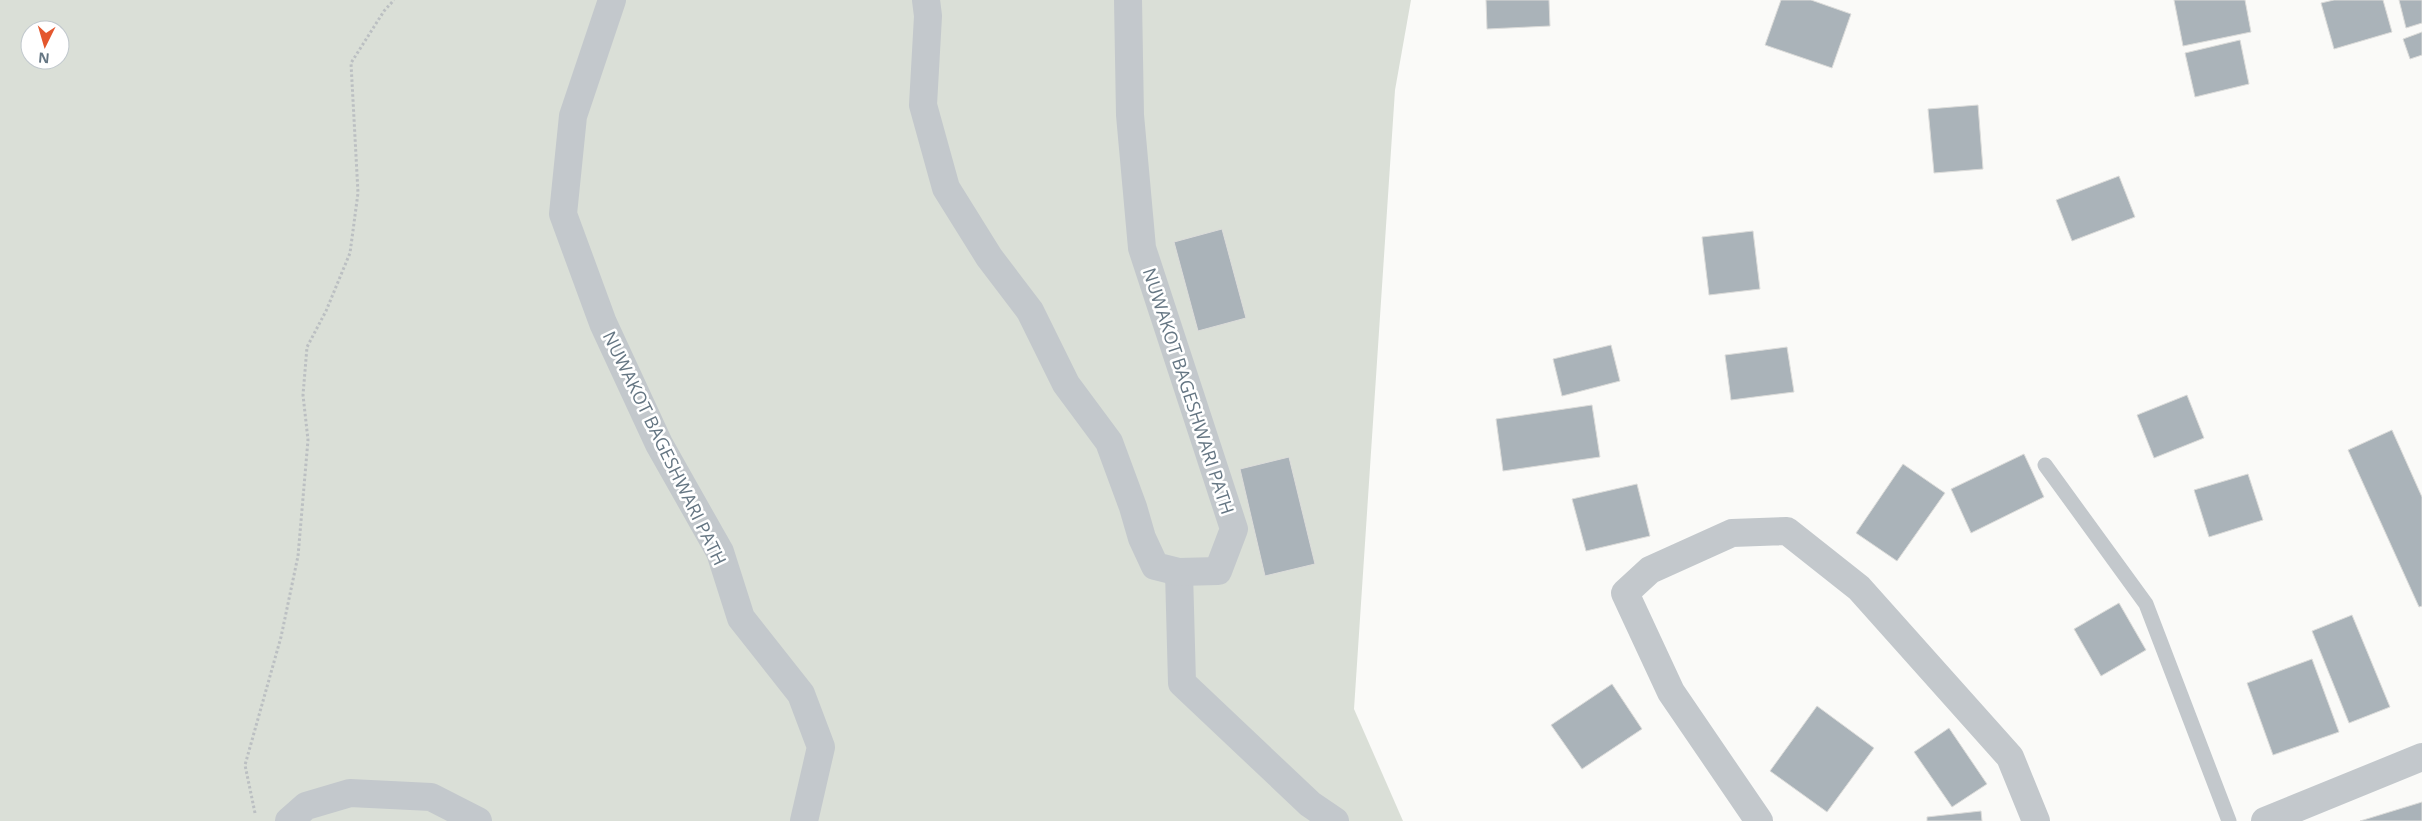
<svg xmlns="http://www.w3.org/2000/svg" width="2422" height="821" viewBox="0 0 2422 821" font-family="'Open Sans',sans-serif">
	<style>
		.green { fill: #dadfd7; fill-rule: evenodd }
		.building { fill: #aab3b9; stroke: #dcdcda }
		.lines { fill: none; stroke-linecap: round; stroke-linejoin: round }
		.path { stroke: #bbbfc2; stroke-width: 3; stroke-dasharray: 2.5 2.5; stroke-linecap: butt }
		.service { stroke: #c3c8cc; stroke-width: 15 }
		.minor { stroke: #c3c8cc; stroke-width: 28 }
		.tertiary { stroke: #c3c8cc; stroke-width: 28 }
		.labels { text-anchor: middle; dominant-baseline: central; stroke-width: 5; stroke-linejoin: round; paint-order: stroke }
		.street-label { font-size: 18px; fill: #657683; stroke: #fff }
	</style>
	<rect width="100%" height="100%" fill="#fafaf8"/>
	<path class="green" d="M0 0H1411L1395 90 1354 709 1403 821H0ZM30 30H60V60H30Z"/>
	<path class="building" d="M1486 0H1549L1550 26 1487 29Z
		M1781 0H1811L1851 14 1832 68 1765 45Z
		M2174 0H2245L2251 32 2183 46Z
		M2334 0H2383L2392 32 2334 49 2321 3Z
		M2399 0H2422V23L2406 28Z
		M2422 32V55L2410 59 2403 39Z
		M2240 40 2249 84 2195 97 2185 53Z
		M1978 105 1983 169 1934 173 1928 109Z
		M2119 176 2135 217 2072 241 2056 200Z
		M1222 229 1246 318 1198 331 1174 242Z
		M1753 231 1760 289 1709 295 1702 237Z
		M1611 345 1620 381 1562 396 1553 359Z
		M1787 347 1794 392 1731 400 1725 355Z
		M2187 395 2204 438 2154 458 2137 415Z
		M1592 405 1600 457 1503 471 1496 419Z
		M2392 430 2422 497V606L2419 607 2348 450Z
		M2024 454 2044 497 1971 533 1951 489Z
		M1289 457 1315 564 1265 576 1240 469Z
		M1903 464 1945 493 1897 561 1856 533Z
		M2248 474 2263 520 2209 537 2194 490Z
		M1637 484 1650 536 1586 551 1572 499Z
		M2119 603 2146 650 2101 676 2074 629Z
		M2352 615 2390 707 2349 723 2312 631Z
		M2312 659 2339 732 2273 755 2247 683Z
		M1612 684 1642 729 1582 769 1551 725Z
		M1817 706 1874 748 1827 812 1770 771Z
		M1949 728 1987 784 1952 807 1914 752Z
		M2422 802V821H2360Z
		M1981 811 1982 821H1927V817Z"/>
	<g class="lines">
		<path class="path" d="M255 813 245 765 281 637 298 556 308 440 303 395 307 347 326 311 350 253 358 193 351 63 384 11 394 0"/>
		<path class="service" d="M2045 465 2146 604 2229 821"/>
		<path class="minor" d="M1179 572 1182 683 1310 804 1335 821
			M1759 821 1671 692 1625 593 1650 570 1732 533 1787 531 1859 588 2010 757 2036 821
			M2265 821 2422 757"/>
		<path class="tertiary" d="M612 0 573 116 563 214 603 323 659 444 720 552 741 618 801 694 821 747 804 821
			M926 0 928 16 923 105 946 188 989 257 1030 311 1066 384 1109 442 1133 507 1142 538 1155 566 1179 572 1218 571 1234 529 1142 248 1130 115 1128 0
			M289 821 306 806 350 793 431 797 478 821"/>
	</g>
	<g class="labels">
		<g class="street-label">
			<text transform="translate(1189 391) rotate(72)">NUWAKOT BAGESHWARI PATH</text>
			<text transform="translate(665 448) rotate(64)">NUWAKOT BAGESHWARI PATH</text>
		</g>
	</g>
	<g transform="translate(45 45) rotate(185)"><circle r="24" fill="#ffffff" stroke="#c1c8cd"/>
	<path d="M0-4L9 19L0 12L-9 19Z" fill="#e4572e"/>
	<text y="-8" font-size="14" font-weight="bold" text-anchor="middle" fill="#657683">N</text>
	</g>
</svg>
